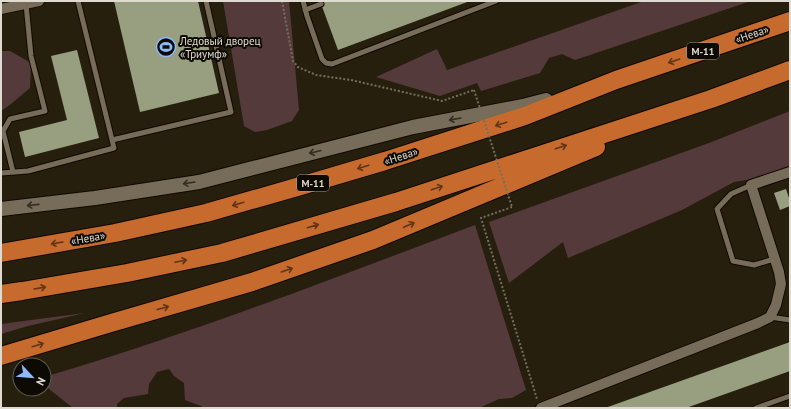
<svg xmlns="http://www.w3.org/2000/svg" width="791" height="409" viewBox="0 0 791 409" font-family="'PT Sans',sans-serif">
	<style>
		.green { fill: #553a3c }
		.building { fill: #979f80 }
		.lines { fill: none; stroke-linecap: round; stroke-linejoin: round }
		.lane-casing { stroke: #100900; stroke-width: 7 }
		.street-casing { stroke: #100900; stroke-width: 12 }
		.secondary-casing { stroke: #100900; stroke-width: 16 }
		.highway-casing { stroke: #100900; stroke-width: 20 }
		.path { stroke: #756e60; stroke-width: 2; stroke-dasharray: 2 2; stroke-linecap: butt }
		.lane { stroke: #766c59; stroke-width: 5 }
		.street { stroke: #766c59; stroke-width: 10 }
		.secondary { stroke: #766c59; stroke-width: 14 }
		.highway { stroke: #c76a2d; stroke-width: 18 }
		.path-bridge { stroke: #756e60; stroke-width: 2; stroke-dasharray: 2 2; stroke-linecap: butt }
		.oneway { stroke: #613516 }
		.oneway2 { stroke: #322c22 }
		.labels { text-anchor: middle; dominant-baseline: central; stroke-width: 4; stroke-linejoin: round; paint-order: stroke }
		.shield { fill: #0d0a04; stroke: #a19c93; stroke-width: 1 }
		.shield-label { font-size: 10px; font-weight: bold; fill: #e0dbd0 }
		.street-label { font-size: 11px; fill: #e0dbd0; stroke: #0d0a04 }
		.poi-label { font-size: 11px; fill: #e0dbd0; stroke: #0d0a04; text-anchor: start }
	</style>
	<rect width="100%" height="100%" fill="#271f0e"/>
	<path class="green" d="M223 1H289L299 110 292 121 267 130 255 132 244 126Z
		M644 1H751L575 60 562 54 549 58 540 73 481 91 477 83 440 96 376 77 437 49 447 70Z
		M1 51H10L31 63 30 88 11 104 1 111Z
		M790 111V166L753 179 734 182 682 210 568 258 563 242 509 283 489 222 709 143Z
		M475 225 526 390 512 398 499 399 479 408H203L201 406 185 400 184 383 174 376 169 369 157 372 149 384 148 394 124 398 117 404V408H73L44 385V377C190 334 332 279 475 225Z
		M85 313 28 326 1 334V324Z"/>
	<path class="building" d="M114 1H198L219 93 140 112Z
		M320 1H470L338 50Z
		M77 50 99 138 25 157 19 132 67 120 51 56Z
		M786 189 790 201V206L780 210 774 193Z
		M790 342V371L686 408H605Z"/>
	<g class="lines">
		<defs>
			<path id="lane" d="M303 1 307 16 322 59 326 63 332 64 496 1
				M305 10 321 4
				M112 140 231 112 206 1
				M13 172 3 131 10 119 45 111 31 56 26 4
				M1 173 28 171 114 148 78 1
				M751 185 731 194 717 209 733 261 754 265 774 259
				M770 317 790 320
				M756 408 790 396"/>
			<path id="street" d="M1 9 39 1
				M541 408 758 323 770 317 776 305 781 284 779 272 751 185 790 172"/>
			<path id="secondary" d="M1 209 95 198 199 182 413 127 523 106 546 100"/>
			<path id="highway" d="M1 253 115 233 206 213 297 187 385 161 525 116 616 80 790 21
				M1 294 22 291 127 273 222 253 396 202 711 99 790 70
				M1 356 111 323 252 282 373 240 596 147"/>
		</defs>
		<use href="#lane" class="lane-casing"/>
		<use href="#street" class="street-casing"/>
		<use href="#secondary" class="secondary-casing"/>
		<use href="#highway" class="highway-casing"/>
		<path class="path" d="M282 1 293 61 298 67 316 75 351 80 442 101 474 90
			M512 207 481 218 537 399"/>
		<use href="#lane" class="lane"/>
		<use href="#street" class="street"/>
		<use href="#secondary" class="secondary"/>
		<use href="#highway" class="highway"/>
		<path class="path-bridge" d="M474 90 512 207"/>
	</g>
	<defs><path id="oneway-shaft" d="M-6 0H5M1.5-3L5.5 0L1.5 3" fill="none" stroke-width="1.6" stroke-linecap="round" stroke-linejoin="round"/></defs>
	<g class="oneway">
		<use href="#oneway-shaft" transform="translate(674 61) rotate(161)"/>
		<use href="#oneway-shaft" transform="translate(501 124) rotate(162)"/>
		<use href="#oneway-shaft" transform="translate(561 147) rotate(-18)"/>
		<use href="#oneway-shaft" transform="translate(363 167) rotate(163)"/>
		<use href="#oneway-shaft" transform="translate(437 188) rotate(-18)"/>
		<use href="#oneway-shaft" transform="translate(238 204) rotate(164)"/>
		<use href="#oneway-shaft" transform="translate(409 225) rotate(-23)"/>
		<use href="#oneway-shaft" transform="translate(313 226) rotate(-16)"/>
		<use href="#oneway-shaft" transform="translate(57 243) rotate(170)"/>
		<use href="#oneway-shaft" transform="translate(181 261) rotate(-12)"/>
		<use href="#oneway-shaft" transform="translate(287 270) rotate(-19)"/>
		<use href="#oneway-shaft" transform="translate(40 288) rotate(-10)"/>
		<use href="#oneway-shaft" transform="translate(163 308) rotate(-15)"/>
		<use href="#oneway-shaft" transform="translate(38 345) rotate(-17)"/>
	</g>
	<g class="oneway2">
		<use href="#oneway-shaft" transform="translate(455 119) rotate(170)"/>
		<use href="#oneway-shaft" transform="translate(315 152) rotate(166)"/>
		<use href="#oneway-shaft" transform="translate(189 183) rotate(171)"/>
		<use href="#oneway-shaft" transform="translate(33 205) rotate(174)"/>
	</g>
	<defs>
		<symbol id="stadium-ring" viewBox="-11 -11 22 22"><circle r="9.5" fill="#0d0a04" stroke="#8db9fc" stroke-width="1.5"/><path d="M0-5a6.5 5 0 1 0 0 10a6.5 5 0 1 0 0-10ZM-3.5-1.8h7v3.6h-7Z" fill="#8db9fc"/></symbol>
	</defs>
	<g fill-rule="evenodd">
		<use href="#stadium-ring" x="155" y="36" width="22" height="22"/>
	</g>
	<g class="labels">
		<g class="shield">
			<rect x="687" y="43" width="32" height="16" rx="3"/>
			<rect x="297" y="175" width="32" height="16" rx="3"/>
		</g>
		<g class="shield-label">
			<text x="703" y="51">М-11</text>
			<text x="313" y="183">М-11</text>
		</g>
		<g class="street-label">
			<text transform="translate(752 34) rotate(-19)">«Нева»</text>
			<text transform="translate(401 156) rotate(-18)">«Нева»</text>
			<text transform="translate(88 238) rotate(-10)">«Нева»</text>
		</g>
		<g class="poi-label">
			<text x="180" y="41">Ледовый дворец<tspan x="180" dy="13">«Триумф»</tspan></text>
		</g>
	</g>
	<rect width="791" height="409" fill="none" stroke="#e0dbd0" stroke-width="4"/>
	<g transform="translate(32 377) rotate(116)"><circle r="19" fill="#0d0a04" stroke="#615e56"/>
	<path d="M0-3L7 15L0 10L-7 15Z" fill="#8db9fc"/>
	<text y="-6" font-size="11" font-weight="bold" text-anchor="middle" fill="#e0dbd0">N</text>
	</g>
</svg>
